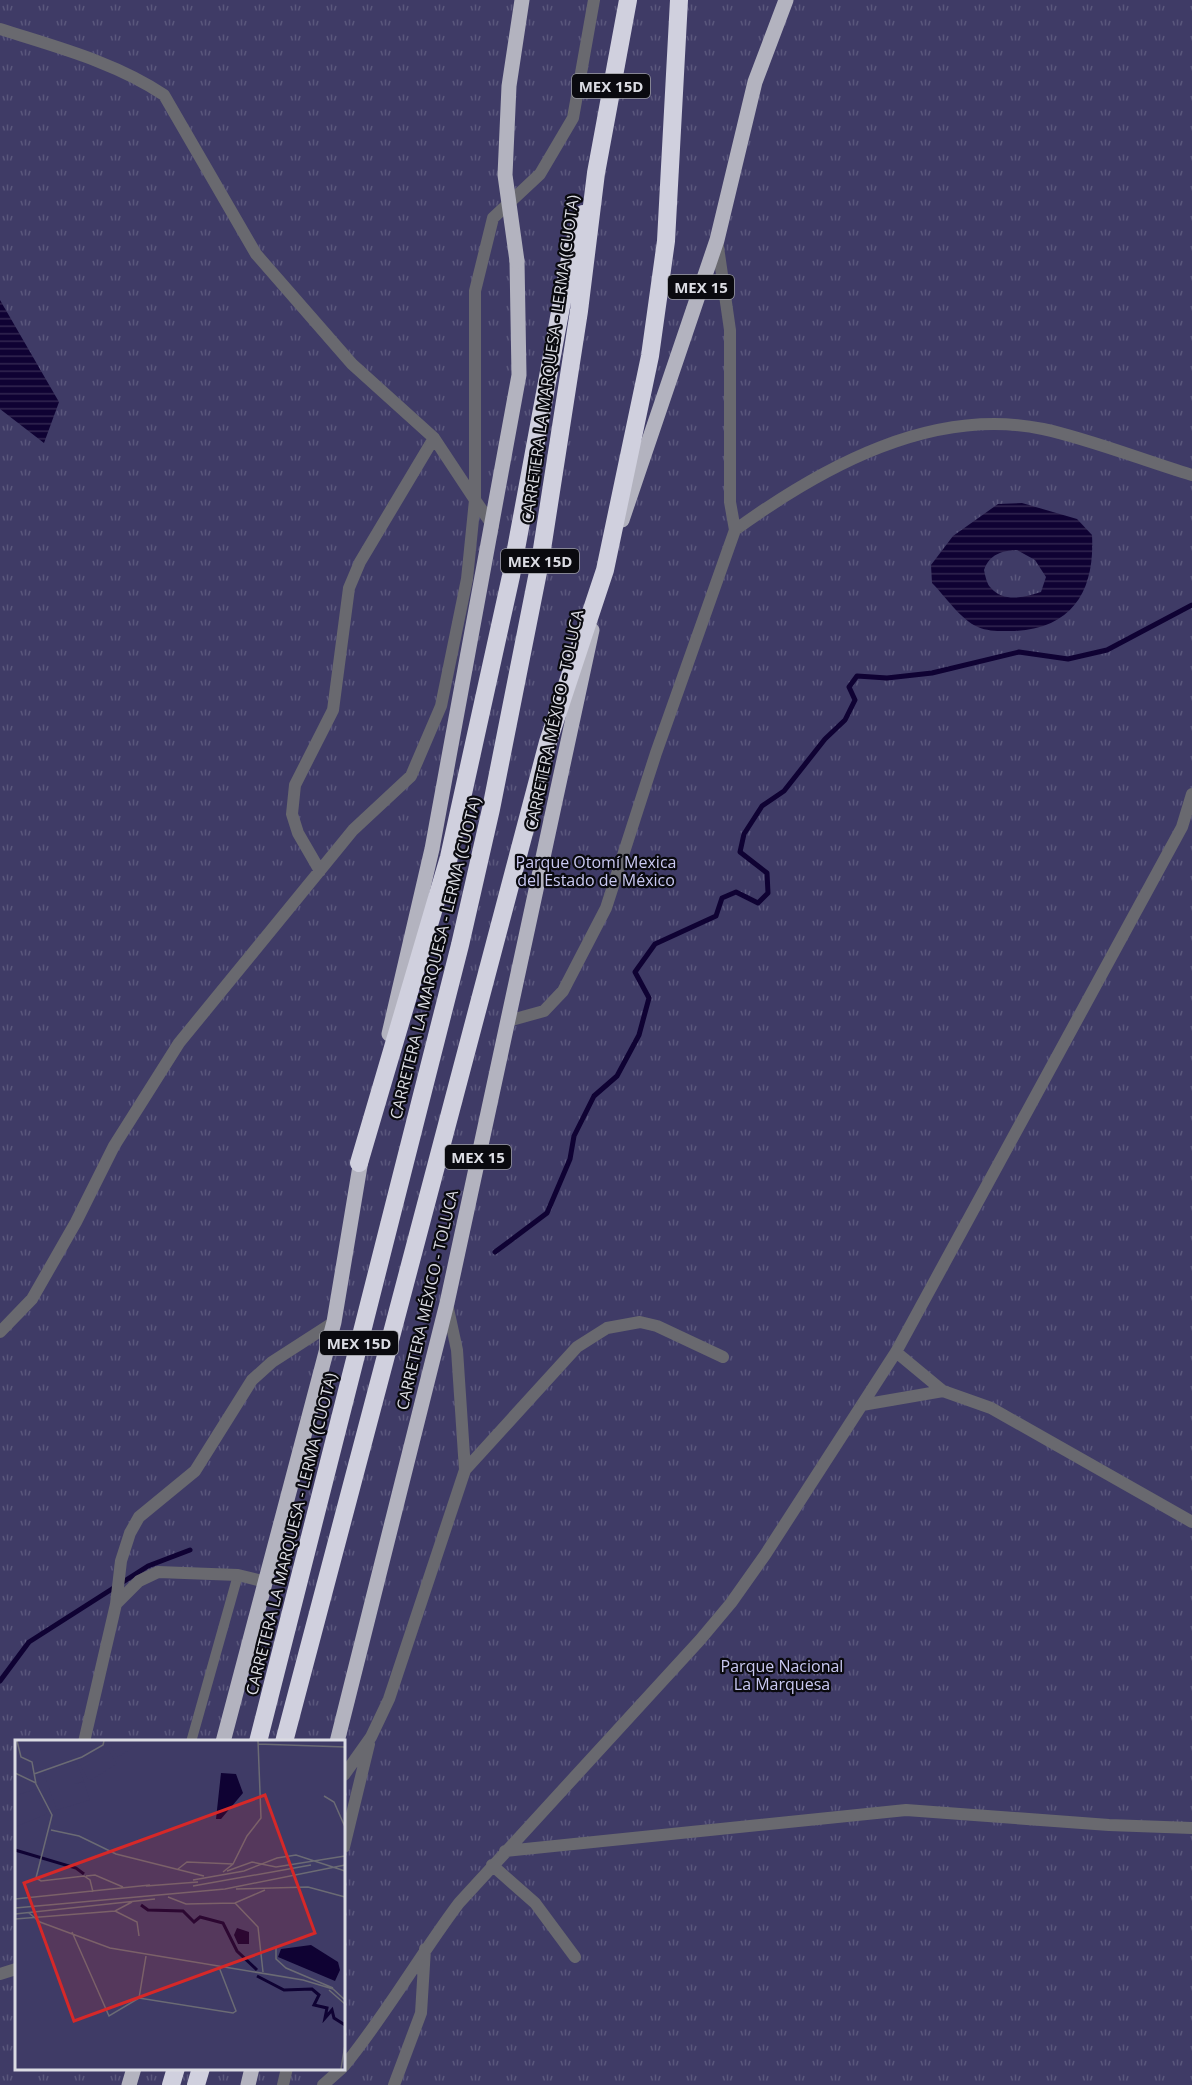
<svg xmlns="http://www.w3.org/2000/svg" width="1192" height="2085" viewBox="0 0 1192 2085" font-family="'Open Sans',sans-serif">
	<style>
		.park { fill: url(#park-tufts); fill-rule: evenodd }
		.water { fill: url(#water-rules); fill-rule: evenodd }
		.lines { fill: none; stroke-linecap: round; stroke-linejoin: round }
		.stream { stroke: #0f0233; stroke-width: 5 }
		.service { stroke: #69696f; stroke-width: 10 }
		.minor { stroke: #69696f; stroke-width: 12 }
		.primary { stroke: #b3b3bf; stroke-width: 15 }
		.motorway { stroke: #d0d0de; stroke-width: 18 }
		.primary-bridge { stroke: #b3b3bf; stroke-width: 15 }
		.labels { text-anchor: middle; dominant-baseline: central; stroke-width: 4.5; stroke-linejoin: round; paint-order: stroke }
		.shield { fill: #0a0a0f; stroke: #9c9da3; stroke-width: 1.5 }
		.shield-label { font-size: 15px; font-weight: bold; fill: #dbdce3 }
		.street-label { font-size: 16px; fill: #dbdce3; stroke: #0a0a0f }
		.park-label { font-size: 16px; fill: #cac9f2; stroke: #0a0a0f }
		.inset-river { fill: none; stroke: #0f0233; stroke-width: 3 }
		.inset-road { fill: none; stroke: #6b6b74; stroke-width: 1.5 }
		.view { fill: #d62828; fill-opacity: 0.15; stroke: #d62828; stroke-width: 3 }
		.inset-edge { fill: none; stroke: #dbdce3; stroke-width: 3 }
	</style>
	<defs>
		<pattern id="park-tufts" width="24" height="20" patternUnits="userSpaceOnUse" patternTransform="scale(1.5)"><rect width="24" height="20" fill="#3f3b66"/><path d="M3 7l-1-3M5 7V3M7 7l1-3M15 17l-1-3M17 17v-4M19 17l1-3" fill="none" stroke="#5a577c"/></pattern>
		<pattern id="water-rules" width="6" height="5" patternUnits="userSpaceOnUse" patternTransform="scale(1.5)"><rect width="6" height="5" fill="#0f0233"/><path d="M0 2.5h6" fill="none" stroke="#312650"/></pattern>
	</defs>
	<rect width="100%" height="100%" fill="#20202a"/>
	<path class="park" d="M0 0H1192V2085H0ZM16 1742H344V2068H16Z"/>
	<path class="water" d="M0 300 59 402 44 443 0 409Z
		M1022 503 1077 519 1092 535C1095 589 1074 628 1015 631 1003 631 989 632 978 627 961 620 945 596 932 583L931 565 953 536 998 504ZM1017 550 1035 560 1046 577 1041 592C1026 597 1004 603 991 588 987 585 985 575 984 570 990 554 1001 551 1017 550Z"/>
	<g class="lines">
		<path class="stream" d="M495 1252 547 1213 570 1159 574 1136 594 1096 617 1076 639 1035 649 998 635 972 655 944 716 916 722 898 736 892 758 903 768 893 767 873 740 852 744 834 762 806 784 791 825 739 845 720 855 700 849 687 857 676 887 678 932 673 1019 652 1068 659 1107 650 1192 605
			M0 1681 29 1642 148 1566 190 1550"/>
		<path class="service" d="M191 1742 238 1575"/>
		<path class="minor" d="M0 29C56 47 115 62 164 95L256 254 352 364 434 438 475 500 467 579 441 706 411 776 353 830 179 1043 114 1146 76 1222 32 1299 0 1332
			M581 81 611 84
			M493 526 475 500V291L493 218 540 174 573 118 594 0
			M735 530C822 467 932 406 1043 429 1090 439 1145 461 1192 475
			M320 871 298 833 292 814 295 785 333 710 349 588 360 562 434 438
			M508 1021 544 1011 563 991 606 908 656 753 735 530 730 502V330L717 240
			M896 1352 943 1391 991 1408 1192 1522
			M862 1405 943 1391
			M465 1470 577 1347 607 1328 640 1322 657 1326 723 1357
			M116 1604 121 1561 130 1533 139 1517 195 1471 252 1380 272 1362 334 1322
			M84 1742 116 1604 139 1581 158 1572 238 1575 266 1582
			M344 1775 371 1737 389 1699 465 1470 457 1350 447 1304
			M344 1847 369 1744
			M505 1851 906 1810 1109 1825 1192 1828
			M492 1865 535 1903 575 1957
			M0 1974 16 1969
			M344 2066C386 2015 419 1956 459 1903L700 1640 731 1603 765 1555 896 1352 1182 827 1192 794
			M283 2085 287 2068
			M323 2085 342 2068
			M394 2085 421 2013 425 1949"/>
		<path class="primary" d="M622 520 717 240 755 82 786 0
			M389 1034 432 849 519 375 517 261
			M223 1742 334 1322 362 1154
			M337 1742 447 1303 592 630
			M129 2085 134 2068
			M248 2085 252 2068"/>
		<path class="motorway" d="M359 1163 449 857 511 576 571 253 583 214
			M258 1742 460 945 491 809 540 562 579 311 596 173 628 0
			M284 1742 548 742 605 570 650 356 666 241 679 0
			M171 2085 176 2068
			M196 2085 201 2068"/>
		<path class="primary-bridge" d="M517 261 505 175 509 86 522 0"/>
	</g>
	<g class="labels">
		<g class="shield">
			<rect x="572" y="74" width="78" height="24" rx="4.5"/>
			<rect x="668" y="275" width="66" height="24" rx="4.5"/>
			<rect x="501" y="549" width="78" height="24" rx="4.5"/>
			<rect x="445" y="1145" width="66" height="24" rx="4.5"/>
			<rect x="320" y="1331" width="78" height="24" rx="4.5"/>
		</g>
		<g class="shield-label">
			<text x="611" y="86">MEX 15D</text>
			<text x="701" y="287">MEX 15</text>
			<text x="540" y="561">MEX 15D</text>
			<text x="478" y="1157">MEX 15</text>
			<text x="359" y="1343">MEX 15D</text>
		</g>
		<g class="street-label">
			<text transform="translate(550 359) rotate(-82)">CARRETERA LA MARQUESA - LERMA (CUOTA)</text>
			<text transform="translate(554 720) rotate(-78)">CARRETERA MÉXICO - TOLUCA</text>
			<text transform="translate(435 958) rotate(-76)">CARRETERA LA MARQUESA - LERMA (CUOTA)</text>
			<text transform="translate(427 1300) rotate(-77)">CARRETERA MÉXICO - TOLUCA</text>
			<text transform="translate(291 1534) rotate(-76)">CARRETERA LA MARQUESA - LERMA (CUOTA)</text>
		</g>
		<g class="park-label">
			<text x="596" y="862">Parque Otomí Mexica<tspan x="596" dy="18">del Estado de México</tspan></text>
			<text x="782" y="1666">Parque Nacional<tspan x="782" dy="18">La Marquesa</tspan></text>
		</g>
	</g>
	<g transform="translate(15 1740)">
		<rect width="330" height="330" fill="#20202a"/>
		<path d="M0 1H330V329H0Z" fill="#3f3b66"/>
		<path d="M92 1H128L103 17ZM91 6 102 24 74 41 63 21ZM61 21 69 41 59 44 69 42 75 60 42 70 28 31ZM20 49 32 74 0 87V56Z" fill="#3f3b66"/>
		<path d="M206 33 221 34 228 53 206 79H201ZM222 188 234 192V204H223L219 195ZM296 205 323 222 325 230 320 241 263 217 266 209Z" fill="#0f0233"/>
		<path class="inset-river" d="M0 110 61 128 69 134M126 165 133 170 168 171 179 182 185 177 208 183 222 211 242 230M242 236 269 250 297 249 304 255 299 265 312 268 310 278 317 270 319 278 330 285"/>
		<path class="inset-road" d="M2 1 6 17 17 22 21 44 37 75 21 138 26 141 69 136 75 140 78 152M243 4 330 7M0 33 21 43M19 34 67 17 88 5 89 1M309 56 319 62 330 87M36 90 64 96 101 114 189 136M163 129 172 122 218 124M212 131 237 122 261 127 330 116M208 132 218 124 232 96 246 78 243 1M71 136 80 135 108 147M178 140 229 131 262 118 281 115 330 131M131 146 183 142M178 146 296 125M221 149 293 147 330 157M153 157 171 164 220 163 250 150M0 159 135 145M220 163 243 187 248 232M0 168 210 149 330 125M100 171 122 182 124 196M14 173 25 182 95 208 288 240 318 249 330 260M0 174 140 159M0 179 100 171 117 162M57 192 94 276 124 258 218 273 221 271 204 227M261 208V219L271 228 318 248M314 250 330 264M124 258 131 216M326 329 330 305"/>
		<path class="view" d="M250 55 300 193 59 281 9 143Z"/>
		<rect width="330" height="330" class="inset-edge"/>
	</g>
</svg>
